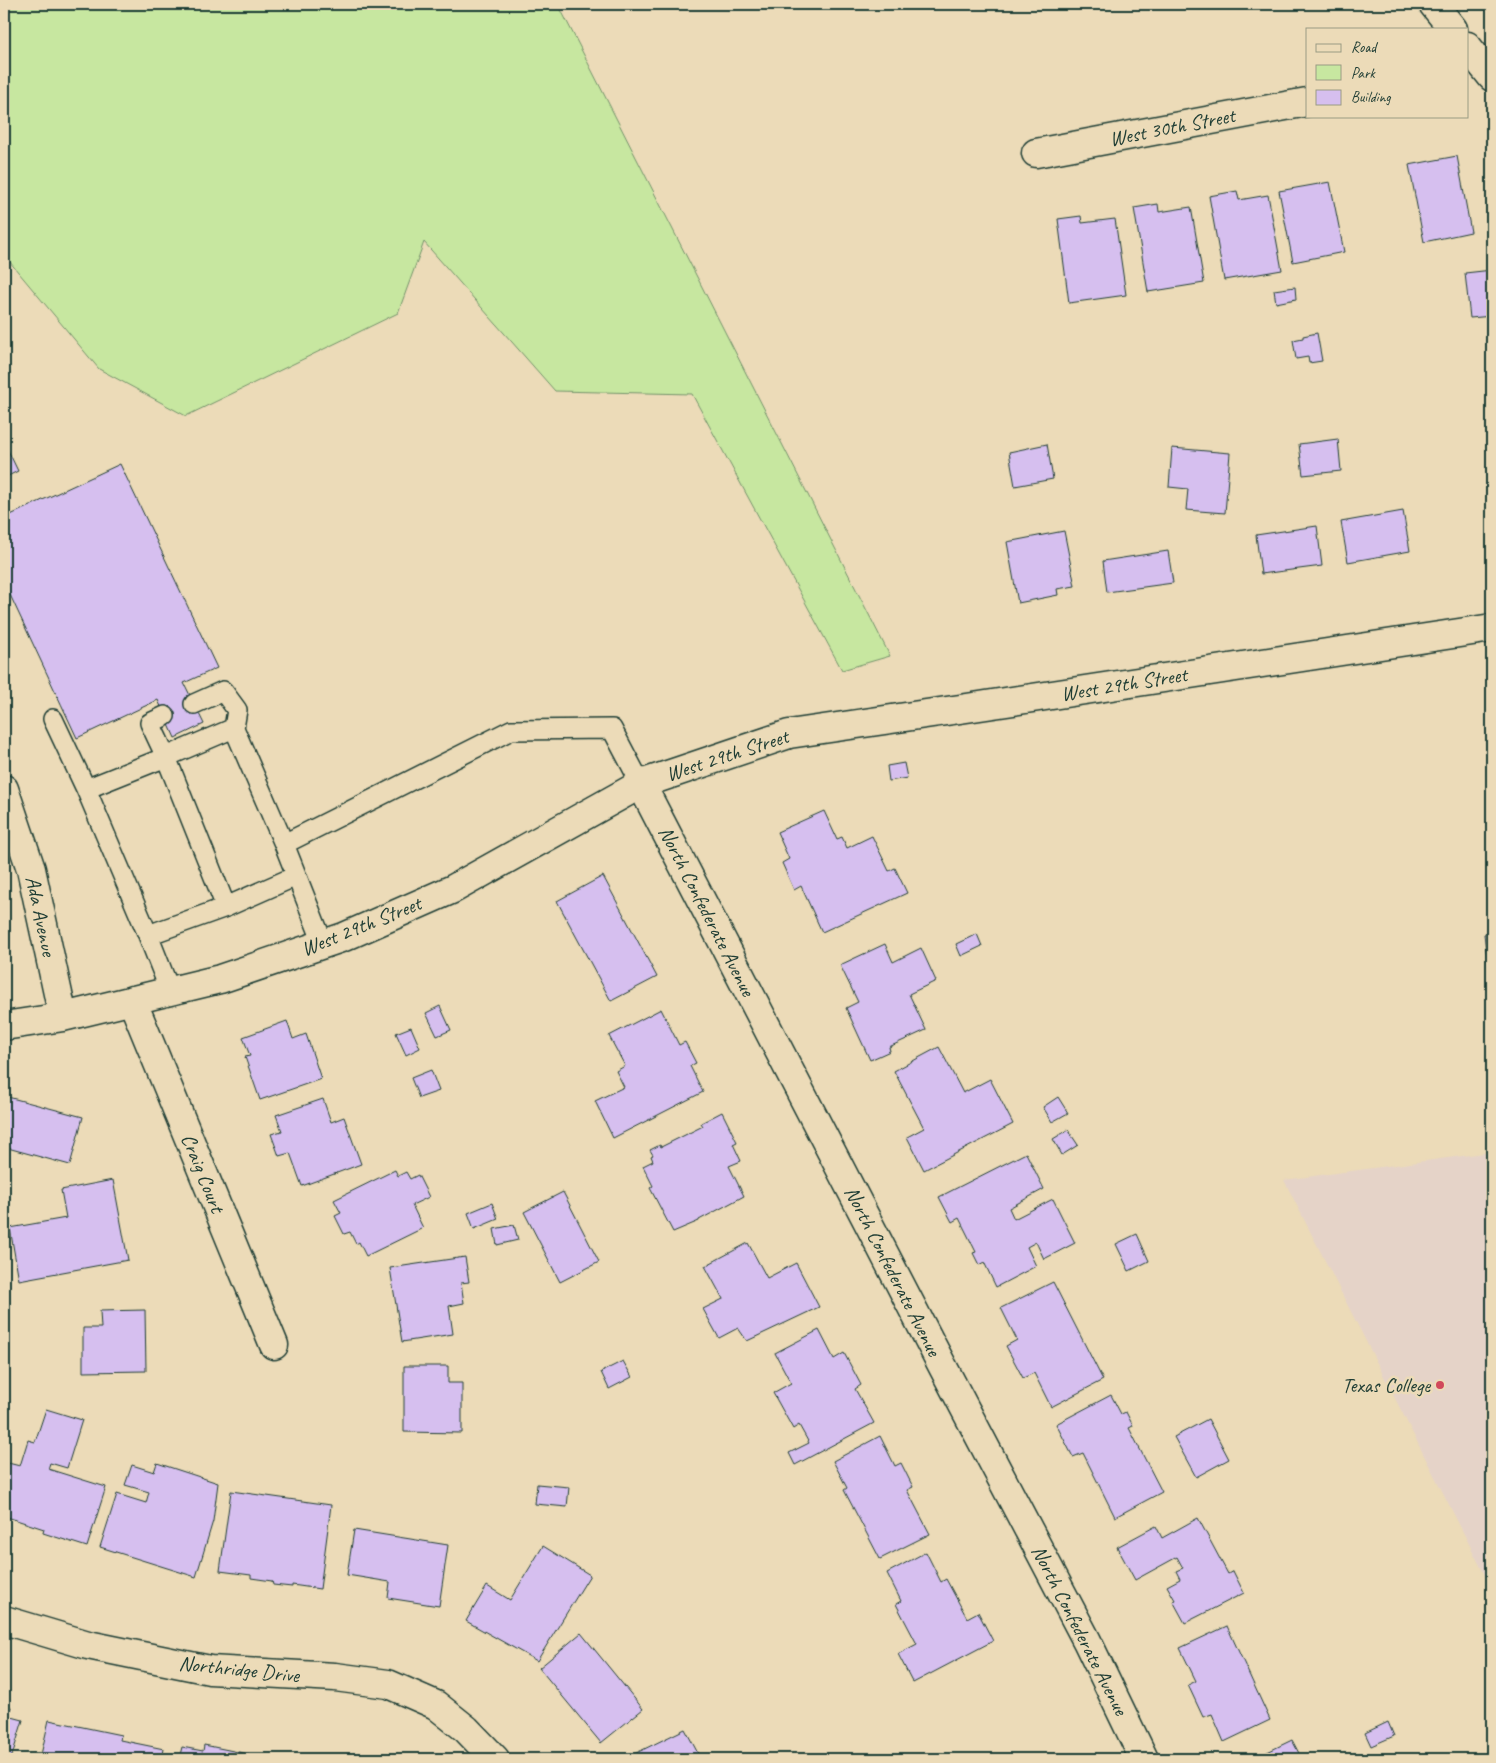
<svg xmlns="http://www.w3.org/2000/svg" width="1496" height="1763" viewBox="0 0 1496 1763" font-family="Caveat,sans-serif">
	<style>
		.built { fill: #e5d3c8 }
		.green { fill: #c7e7a0; stroke: #73926a }
		.building { fill: #d6bfef; stroke: #1f3d34 }
		.lines { fill: none; stroke-linecap: round; stroke-linejoin: round }
		.service-casing { stroke: #1f3d34; stroke-width: 22 }
		.minor-casing { stroke: #1f3d34; stroke-width: 31 }
		.service { stroke: #ecdbb8; stroke-width: 19 }
		.minor { stroke: #ecdbb8; stroke-width: 28 }
		.poi-dot { fill: #d1495b; stroke: #ecdbb8; stroke-width: 2 }
		.labels { text-anchor: middle; dominant-baseline: central; stroke-width: 5; stroke-linejoin: round; paint-order: stroke }
		.street-label { font-size: 21px; fill: #1f3d34; stroke: #ecdbb8 }
		.poi-label { font-size: 21px; fill: #1f3d34; stroke: #ecdbb8; text-anchor: end }
	</style>
	<rect width="100%" height="100%" fill="#ecdbb8"/>
	<filter id="ink" filterUnits="userSpaceOnUse"><feTurbulence type="fractalNoise" baseFrequency=".02" numOctaves="2"/><feDisplacementMap in="SourceGraphic" scale="10" xChannelSelector="R" yChannelSelector="G"/><feConvolveMatrix kernelMatrix="1 2 1 2 8 2 1 2 1" color-interpolation-filters="sRGB"/></filter>
	<g filter="url(#ink)">
		<path class="built" d="M1492 1152V1589L1284 1180Z"/>
		<path class="green" d="M4 4H558L890 656 842 670 692 394 555 391 424 242 398 313 186 416 99 369 4 255Z"/>
		<path class="building" d="M1457 156 1471 232 1424 242 1409 165Z
			M1330 182 1344 252 1293 262 1279 191Z
			M1237 191 1239 200 1268 195 1282 270 1224 280 1209 196Z
			M1158 204 1159 212 1191 207 1204 283 1148 292 1134 208Z
			M1081 216 1082 223 1115 219 1126 295 1069 303 1058 219Z
			M1492 270V316L1470 318 1465 273Z
			M1295 287 1296 299 1276 303 1274 290Z
			M1317 333 1322 361 1309 363 1308 357 1296 359 1293 340 1303 338V336Z
			M1338 439 1341 471 1303 475 1299 444Z
			M4 442 18 471 4 478Z
			M1047 444 1053 479 1015 486 1009 452Z
			M1172 448 1230 453 1225 513 1186 510 1188 489 1169 487Z
			M120 464 217 668 184 683 204 724 175 738 158 700 77 738 4 582V518Z
			M1403 511 1410 551 1348 562 1341 522Z
			M1317 526 1322 566 1261 574 1256 535Z
			M1064 531 1075 586 1057 589 1058 595 1018 603 1007 542Z
			M1168 551 1173 583 1107 592 1103 561Z
			M904 763 907 778 889 781 887 766Z
			M824 811 837 839 842 837 847 848 872 836 889 871 895 868 907 893 822 932 801 886 794 890 782 863 789 859 777 832Z
			M603 876 657 977 611 1001 557 901Z
			M1492 933V979L1490 980 1484 934Z
			M977 934 982 946 961 956 956 944Z
			M885 944 893 962 921 948 936 981 909 994 926 1030 889 1047 890 1051 870 1060 846 1008 858 1002 840 965Z
			M440 1006 451 1030 437 1036 426 1013Z
			M661 1009 679 1045 685 1042 696 1063 690 1066 703 1092 613 1138 595 1101 624 1087 616 1071 625 1066 609 1036Z
			M287 1021 293 1039 306 1034 321 1079 260 1100 245 1057 250 1056 243 1037Z
			M411 1027 420 1048 406 1055 396 1033Z
			M939 1047 963 1093 990 1079 1013 1124 924 1170 907 1137 924 1128 894 1071Z
			M431 1070 439 1091 419 1098 411 1078Z
			M4 1096 83 1117 70 1165 4 1147Z
			M1058 1097 1068 1113 1052 1122 1043 1107Z
			M323 1099 331 1122 344 1117 361 1164 302 1186 290 1153 279 1156 271 1134 282 1131 276 1115Z
			M722 1112 737 1142 733 1144 741 1161 729 1166 744 1196 699 1220V1221L673 1232 650 1188 653 1186 643 1166 653 1161 651 1156 653 1155 650 1150 660 1145 661 1147 703 1126 701 1123Z
			M1068 1130 1078 1145 1062 1155 1053 1139Z
			M1026 1153 1044 1189 1009 1208 1014 1219 1053 1199 1075 1243 1044 1259 1036 1242 1027 1247 1036 1266 996 1287 984 1262 979 1265 973 1253 976 1252 959 1218 952 1222 939 1197Z
			M395 1170 398 1176 406 1172 410 1179 418 1175 429 1197 412 1205 423 1228 366 1256 359 1242 356 1244 350 1232 344 1234 335 1216 341 1213 334 1200Z
			M113 1180 128 1260 19 1280 10 1228 66 1218 61 1190Z
			M563 1192 599 1262 560 1282 524 1212Z
			M492 1203 498 1219 474 1229 468 1213Z
			M514 1225 518 1240 497 1245 494 1229Z
			M1137 1234 1149 1261 1129 1271 1116 1244Z
			M748 1243 767 1278 796 1263 819 1307 747 1341 738 1328 719 1338 703 1309 723 1299 705 1266Z
			M465 1257 469 1282 461 1283 464 1303 449 1306 453 1334 402 1342 390 1268Z
			M1053 1282 1103 1380 1051 1407 1034 1373 1023 1378 1006 1346 1017 1340 1001 1308Z
			M145 1310 146 1371 83 1372V1328H101L100 1311Z
			M819 1330 834 1359 844 1353 861 1385 855 1389 874 1423 795 1465 789 1453 809 1443 799 1425 793 1429 773 1393 791 1383 775 1353Z
			M623 1361 632 1377 609 1389 601 1372Z
			M404 1366H448V1383H462V1433L404 1432Z
			M1111 1395 1121 1414 1126 1412 1133 1426 1129 1428 1162 1492 1115 1517 1083 1453 1073 1457 1056 1424Z
			M46 1409 82 1420 67 1468 50 1463 48 1469 106 1487 87 1547 43 1533 44 1529 4 1516V1478L8 1463 20 1466 28 1440 35 1442Z
			M1208 1419 1229 1459 1196 1477 1174 1437Z
			M880 1436 895 1466 901 1463 913 1487 907 1490 930 1534 880 1559 844 1490 847 1488 833 1461Z
			M157 1463 218 1483 213 1521 196 1577 100 1547 117 1494 146 1503 149 1492 125 1485 132 1465 154 1472Z
			M537 1484 569 1487 567 1507 535 1504Z
			M231 1491 331 1505 320 1589 292 1585V1587L273 1585 272 1581 251 1578V1575L220 1571Z
			M1198 1518 1228 1574 1233 1571 1244 1593 1185 1623 1173 1601 1175 1600 1167 1586 1180 1579 1176 1571 1183 1568 1177 1557 1135 1580 1117 1547 1156 1526 1162 1538Z
			M354 1530 448 1545 439 1606 388 1598 390 1582 347 1575Z
			M543 1546 590 1575 537 1661 466 1621 487 1586 510 1600Z
			M926 1552 941 1582 946 1579 967 1618 978 1612 993 1641 913 1683 898 1654 917 1644 896 1604 901 1601 887 1573Z
			M1227 1626 1270 1720 1224 1742 1212 1714 1203 1717 1188 1685 1196 1681 1180 1648Z
			M581 1633 643 1709 601 1743 539 1668Z
			M4 1704 11 1707 8 1716 23 1720 11 1759H4Z
			M49 1720 121 1735 120 1740 164 1749 162 1759H40Z
			M1388 1722 1394 1736 1371 1746 1365 1733Z
			M685 1729 701 1759H624Z
			M1292 1740 1302 1759H1253Z
			M204 1745 248 1754 247 1759H179L182 1747 203 1751Z"/>
		<g class="lines">
			<defs>
				<path id="service" d="M194 704 223 691 237 710 234 728
					M165 716 150 723 166 757 226 907
					M53 719 86 789
					M284 844 511 730 612 729 641 784
					M148 935 226 907 296 876
					M170 991 148 935 86 789 166 757 234 728 284 844 323 943"/>
				<path id="minor" d="M1433 4 1453 29
					M1467 46 1492 77
					M1036 153 1307 102
					M641 784 943 1367 1087 1641 1144 1759
					M4 789 31 869 63 1017
					M132 1000 274 1345
					M4 1026 63 1017 220 979 344 937 453 889 641 784 789 734 960 709 1492 628
					M4 1620 88 1645 210 1670 335 1677 388 1684 436 1705 466 1729 495 1759"/>
			</defs>
			<use href="#service" class="service-casing"/>
			<use href="#minor" class="minor-casing"/>
			<use href="#service" class="service"/>
			<use href="#minor" class="minor"/>
		</g>
	</g>
	<circle class="poi-dot" cx="1440" cy="1385" r="5"/>
	<g class="labels">
		<g class="street-label">
			<text transform="translate(1172 127) rotate(-11)">West 30th Street</text>
			<text transform="translate(1124 684) rotate(-9)">West 29th Street</text>
			<text transform="translate(727 755) rotate(-18)">West 29th Street</text>
			<text transform="translate(707 911) rotate(63)">North Confederate Avenue</text>
			<text transform="translate(41 916) rotate(78)">Ada Avenue</text>
			<text transform="translate(361 926) rotate(-22)">West 29th Street</text>
			<text transform="translate(203 1173) rotate(68)">Craig Court</text>
			<text transform="translate(893 1271) rotate(63)">North Confederate Avenue</text>
			<text transform="translate(1080 1630) rotate(63)">North Confederate Avenue</text>
			<text transform="translate(239 1669) rotate(6)">Northridge Drive</text>
		</g>
		<g class="poi-label">
			<text x="1430" y="1385">Texas College</text>
		</g>
	</g>
	<rect width="1496" height="1763" fill="none" stroke="#ecdbb8" stroke-width="20"/>
	<rect x="10" y="10" width="1476" height="1743" fill="none" stroke="#1f3d34" stroke-width="2" filter="url(#ink)"/>
	<rect x="1306" y="28" width="162" height="90" fill="#ecdbb8" stroke="#9a9c83"/>
	<rect x="1316" y="44" width="25" height="8" fill="#ecdbb8" stroke="#9a9c83"/>
	<text x="1351" y="52" font-size="15" fill="#1f3d34">Road</text>
	<rect x="1316" y="65" width="25" height="15" fill="#c7e7a0" stroke="#9a9c83"/>
	<text x="1351" y="78" font-size="15" fill="#1f3d34">Park</text>
	<rect x="1316" y="90" width="25" height="15" fill="#d6bfef" stroke="#9a9c83"/>
	<text x="1351" y="102" font-size="15" fill="#1f3d34">Building</text>
</svg>
